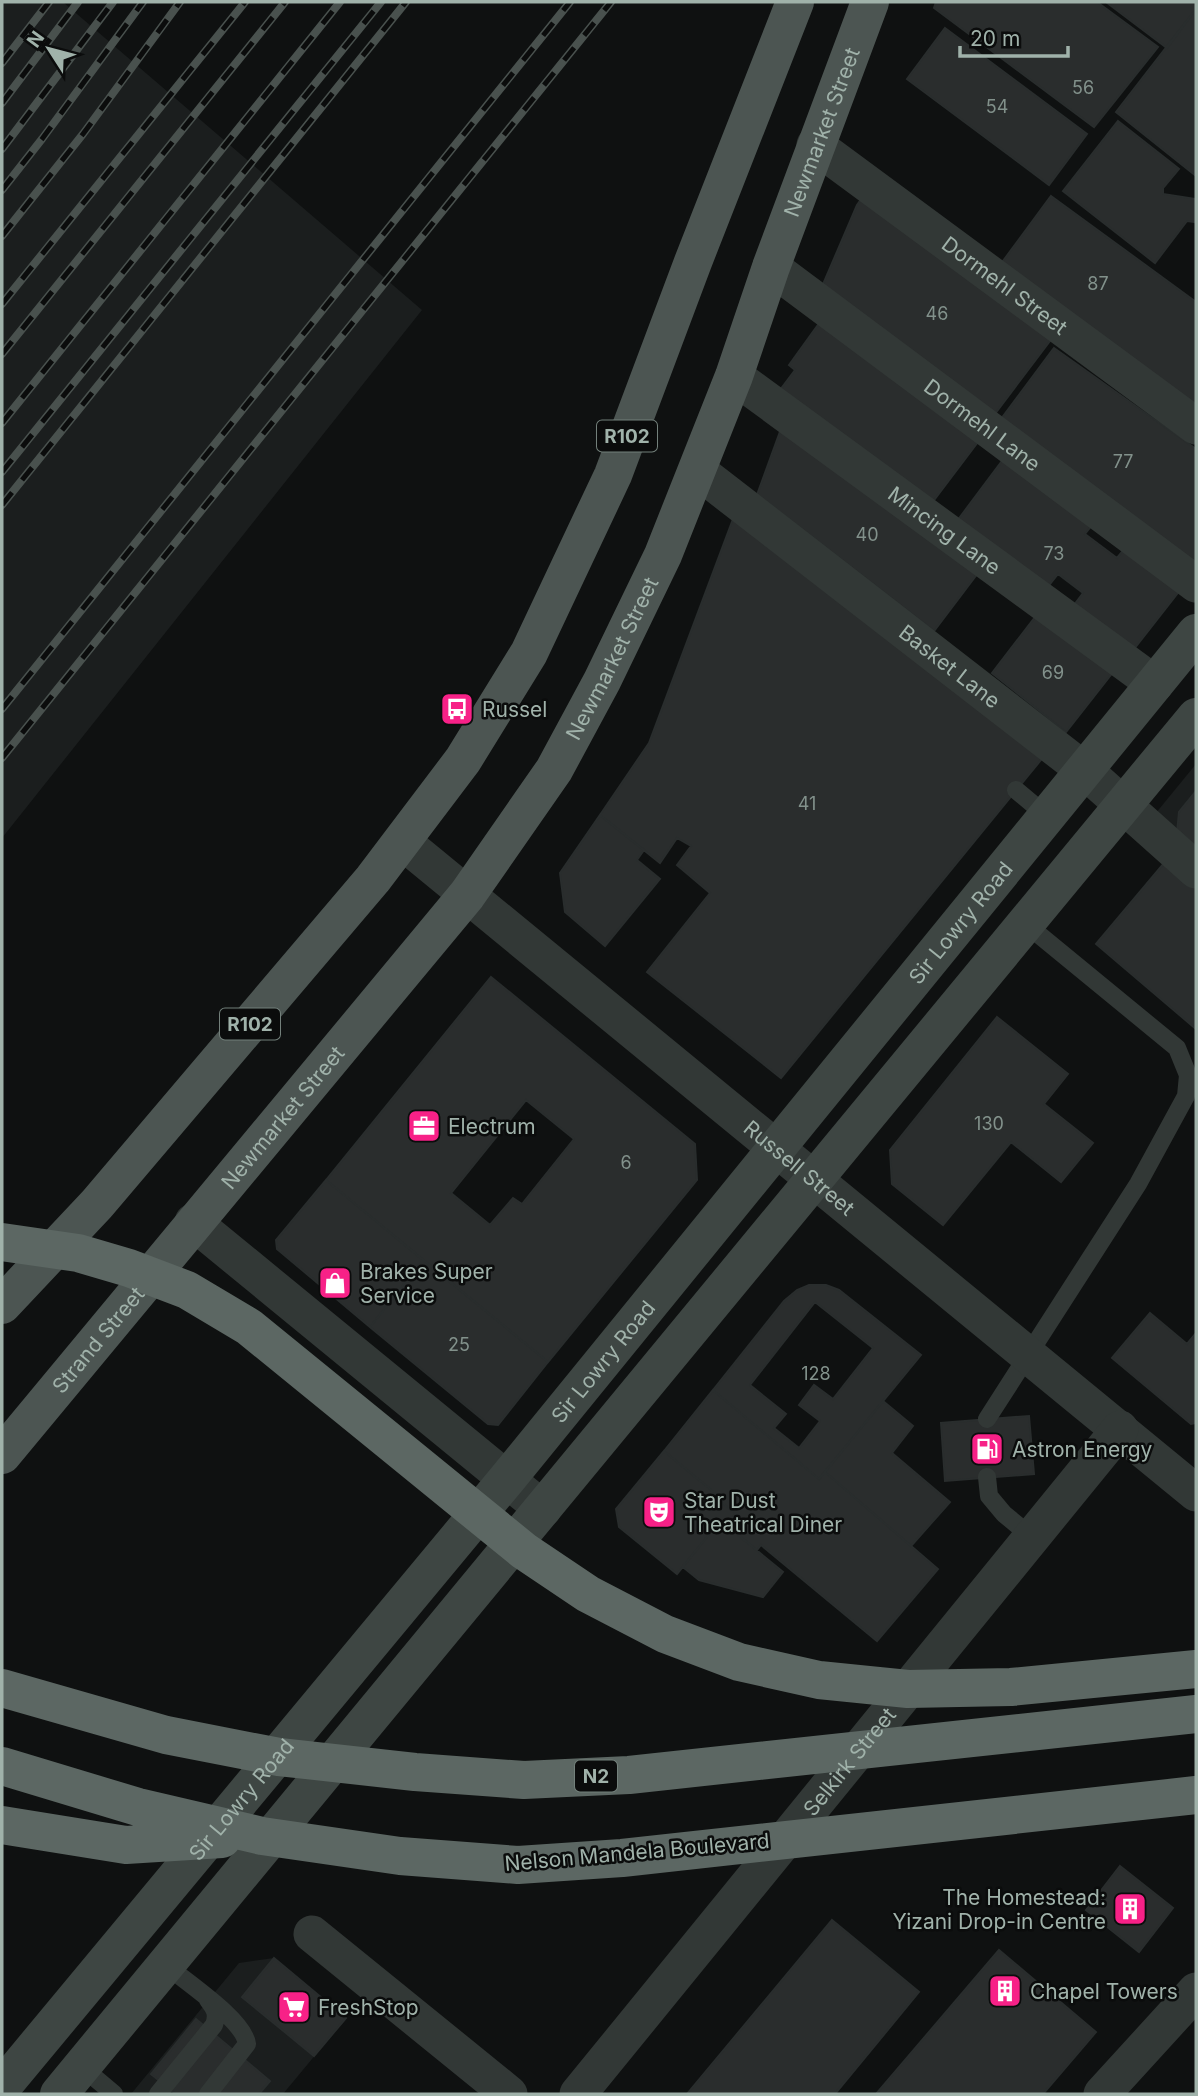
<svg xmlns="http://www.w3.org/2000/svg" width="1198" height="2096" viewBox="0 0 1198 2096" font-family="Inter,sans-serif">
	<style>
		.built { fill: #1b1e1e }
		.building { fill: #2a2d2d; stroke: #292d2d; stroke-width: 2; fill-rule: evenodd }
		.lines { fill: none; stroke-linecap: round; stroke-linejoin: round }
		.service { stroke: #323836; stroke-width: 18 }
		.minor { stroke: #323836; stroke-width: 37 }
		.secondary { stroke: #3e4643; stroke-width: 38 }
		.primary { stroke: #4c5552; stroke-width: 38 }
		.rail-casing { stroke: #49514e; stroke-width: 8 }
		.rail { stroke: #0b0c0c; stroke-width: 5; stroke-dasharray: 16; stroke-linecap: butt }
		.motorway-bridge { stroke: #5c6763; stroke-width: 38 }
		.labels { text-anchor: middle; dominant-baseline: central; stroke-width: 5; stroke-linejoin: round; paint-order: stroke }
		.number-label { font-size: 18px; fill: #82918b }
		.shield { fill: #0b0c0c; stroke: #73807b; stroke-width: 2 }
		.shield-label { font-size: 19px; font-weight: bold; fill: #a0b2aa }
		.street-label { font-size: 21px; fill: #a0b2aa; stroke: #0b0c0c }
		.poi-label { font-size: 21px; fill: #a0b2aa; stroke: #0b0c0c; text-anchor: start }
	</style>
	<rect width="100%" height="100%" fill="#0f1111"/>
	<path class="built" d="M2 2H63L422 310 2 838Z
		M1196 764V859L1151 819Z
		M274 1958 346 2018 283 2094H131L239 1963Z"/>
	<path class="building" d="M936 2H1097L1158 47 1094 127 934 8Z
		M1106 2H1196V9L1167 48Z
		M1196 9V176L1116 112Z
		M945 28 1087 134 1049 185 907 79Z
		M1118 121 1179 169 1163 188V194L1196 199 1195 222 1187 221 1155 263 1063 191Z
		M865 194 1053 337 991 419 821 289 857 205Z
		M1051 196 1196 302V408L1000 265Z
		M823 318 981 438 928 508 777 394 795 370 789 365Z
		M1054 348 1196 449V569L998 423Z
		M782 426 978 573 934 631 757 495Z
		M1008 453 1096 520 1085 534 1117 558 1126 547 1181 589 1130 654 1071 609 1083 593 1058 574 1046 589 957 521Z
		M733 519 1045 755 781 1078 647 972 710 893 677 865 691 846 677 838 660 863 600 815 649 743Z
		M1039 612 1114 671 1066 732 992 673Z
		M1196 791V849L1177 833 1179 812Z
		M600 815 644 850 637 860 660 879 605 946 565 912 560 873Z
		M1165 862 1196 888V1029L1096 944Z
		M491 977 695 1144 697 1180 548 1362 326 1180ZM526 1100 574 1139 522 1204 513 1198 490 1225 451 1193Z
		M997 1017 1068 1074 1044 1104 1093 1143 1061 1182 1011 1142 943 1225 892 1184 890 1150Z
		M326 1180 423 1260 370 1327 277 1249 276 1240Z
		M423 1260 548 1362 498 1425 488 1424 370 1327Z
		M809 1285H826L839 1290 921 1355 819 1479 713 1390 784 1301 797 1290Z
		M815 1302 873 1348 833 1399 814 1385 799 1405 820 1421 799 1448 774 1428 786 1414 750 1385Z
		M1150 1313 1187 1344 1196 1333V1423L1191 1424 1112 1358Z
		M713 1390 819 1479 825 1472 938 1569 877 1641 761 1545 757 1550 726 1525 736 1514 714 1496 716 1494 664 1451Z
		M883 1401 913 1426 892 1453 950 1502 911 1546 825 1472Z
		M1029 1416 1034 1474 945 1481 941 1423Z
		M664 1451 716 1494 699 1515 715 1527 677 1574 619 1527 616 1509Z
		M714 1496 736 1514 726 1525 783 1572 763 1597 699 1580 683 1567 715 1527 699 1515Z
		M1120 1866 1173 1908 1139 1952 1086 1910Z
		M832 1920 919 1992 835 2094H687Z
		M999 1950 1096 2032 1043 2094H876Z
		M274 1958 346 2018 314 2056 242 1997Z
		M196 2019 270 2081 259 2094H176L151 2074Z"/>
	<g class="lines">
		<path class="service" d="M1016 790 1047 816
			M987 1419 1138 1184 1186 1096 1188 1075 1177 1048 1026 924
			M987 1477 989 1496 1004 1514 1032 1537
			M166 1965C186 1982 244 2020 247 2044L208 2094
			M82 2067 114 2094
			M158 2094 214 2025C218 2014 215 2009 208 2000"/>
		<g class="minor">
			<path id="s1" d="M815 145 1196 426"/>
			<path id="s2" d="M771 267 1196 584"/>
			<path id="s3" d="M734 376 1155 684"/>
			<path id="s4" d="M697 470 1084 770 1196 870"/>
			<path id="s5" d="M403 842 1196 1493"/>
			<path d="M193 1222 543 1509"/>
			<path d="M312 1934 509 2094"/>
			<path id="s6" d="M578 2094 1120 1429"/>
			<path d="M1102 2094 1196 1991"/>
		</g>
		<g class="secondary">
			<path id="s7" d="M2 2087 507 1479 1196 633"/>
			<path d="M59 2094 1196 717"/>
		</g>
		<g class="primary">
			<path d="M2 1305 97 1204 373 879 463 760 529 653 613 475 693 262 795 2"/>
			<path id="s8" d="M2 1455 467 895 554 770 602 681 663 555 734 376 771 267 870 2"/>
		</g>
		<defs>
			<path id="rail" d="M2 63 49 2
				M2 103 78 2
				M2 149 113 2
				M2 190 42 139 143 2
				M2 236 83 134 180 2
				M2 304 245 2
				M2 354 285 2
				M2 423 340 2
				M2 472 381 2
				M2 505 406 2
				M2 709 570 2
				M2 758 611 2"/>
		</defs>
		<use href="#rail" class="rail-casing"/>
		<use href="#rail" class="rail"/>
		<path class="motorway-bridge" d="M2 1242 78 1253 129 1268 187 1290 249 1327 524 1551 588 1594 665 1634 739 1662 819 1680 908 1689 1011 1687 1196 1669
			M2 1688 166 1735 279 1757 415 1772 524 1780 629 1775 1196 1714
			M2 1766 138 1807 262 1836 400 1856 518 1865 622 1858 1196 1795
			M2 1825 126 1845 222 1839"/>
	</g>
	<defs>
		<symbol id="bus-square" viewBox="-11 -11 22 22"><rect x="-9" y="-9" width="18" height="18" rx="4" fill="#f72187" stroke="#0b0c0c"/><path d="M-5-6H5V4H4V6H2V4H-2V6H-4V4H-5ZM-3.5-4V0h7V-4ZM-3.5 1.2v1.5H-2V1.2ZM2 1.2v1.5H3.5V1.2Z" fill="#fff"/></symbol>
		<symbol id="office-square" viewBox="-11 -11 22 22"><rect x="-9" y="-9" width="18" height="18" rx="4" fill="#f72187" stroke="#0b0c0c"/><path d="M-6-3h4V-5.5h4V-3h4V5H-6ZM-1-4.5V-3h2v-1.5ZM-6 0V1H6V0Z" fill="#fff"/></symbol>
		<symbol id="shop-square" viewBox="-11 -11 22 22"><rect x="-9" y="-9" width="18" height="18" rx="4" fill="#f72187" stroke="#0b0c0c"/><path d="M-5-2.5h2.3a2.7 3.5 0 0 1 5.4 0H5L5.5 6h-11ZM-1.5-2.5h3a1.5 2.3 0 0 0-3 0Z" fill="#fff"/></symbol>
		<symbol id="fuel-square" viewBox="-11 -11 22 22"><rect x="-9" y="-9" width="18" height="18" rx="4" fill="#f72187" stroke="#0b0c0c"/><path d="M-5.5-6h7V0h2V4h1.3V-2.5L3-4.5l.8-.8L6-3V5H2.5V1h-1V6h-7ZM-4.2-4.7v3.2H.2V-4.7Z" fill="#fff"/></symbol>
		<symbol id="theatre-square" viewBox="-11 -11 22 22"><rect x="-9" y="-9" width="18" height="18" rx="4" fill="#f72187" stroke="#0b0c0c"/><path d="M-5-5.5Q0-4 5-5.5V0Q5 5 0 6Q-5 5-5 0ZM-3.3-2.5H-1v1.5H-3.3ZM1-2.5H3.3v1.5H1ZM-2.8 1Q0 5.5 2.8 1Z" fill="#fff"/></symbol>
		<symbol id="building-square" viewBox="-11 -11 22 22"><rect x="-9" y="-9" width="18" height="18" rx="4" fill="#f72187" stroke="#0b0c0c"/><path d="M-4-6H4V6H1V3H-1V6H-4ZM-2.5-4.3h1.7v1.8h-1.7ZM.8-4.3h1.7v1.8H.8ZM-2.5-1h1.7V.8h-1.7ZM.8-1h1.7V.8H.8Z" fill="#fff"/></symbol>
		<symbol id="supermarket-square" viewBox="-11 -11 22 22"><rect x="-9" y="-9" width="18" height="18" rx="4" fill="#f72187" stroke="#0b0c0c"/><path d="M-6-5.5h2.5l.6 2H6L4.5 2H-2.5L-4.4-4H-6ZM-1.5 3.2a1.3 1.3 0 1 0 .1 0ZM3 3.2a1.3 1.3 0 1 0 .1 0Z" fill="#fff"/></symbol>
	</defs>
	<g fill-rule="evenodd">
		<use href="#bus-square" x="438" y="690" width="38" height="38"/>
		<use href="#office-square" x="405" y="1107" width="38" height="38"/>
		<use href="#shop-square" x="316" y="1264" width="38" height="38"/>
		<use href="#fuel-square" x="968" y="1430" width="38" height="38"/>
		<use href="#theatre-square" x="640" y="1493" width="38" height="38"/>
		<use href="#building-square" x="1111" y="1890" width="38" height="38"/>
		<use href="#building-square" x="986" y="1972" width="38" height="38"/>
		<use href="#supermarket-square" x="275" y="1988" width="38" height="38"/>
	</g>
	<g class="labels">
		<g class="number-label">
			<text x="1083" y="87">56</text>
			<text x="997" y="106">54</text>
			<text x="1098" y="283">87</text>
			<text x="937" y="313">46</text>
			<text x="1123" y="461">77</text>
			<text x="867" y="534">40</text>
			<text x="1054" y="553">73</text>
			<text x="1053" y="672">69</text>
			<text x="807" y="803">41</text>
			<text x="989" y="1123">130</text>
			<text x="626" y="1162">6</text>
			<text x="459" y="1344">25</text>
			<text x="816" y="1373">128</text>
		</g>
		<g class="shield">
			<rect x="597" y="420.5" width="60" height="31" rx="5"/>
			<rect x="220" y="1008.5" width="60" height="31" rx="5"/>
			<rect x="575" y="1760.5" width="42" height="31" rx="5"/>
		</g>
		<g class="shield-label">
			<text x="627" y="436">R102</text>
			<text x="250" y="1024">R102</text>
			<text x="596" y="1776">N2</text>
		</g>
		<g class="street-label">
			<text stroke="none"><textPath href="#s8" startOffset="1573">Newmarket Street</textPath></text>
			<text stroke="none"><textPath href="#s1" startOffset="236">Dormehl Street</textPath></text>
			<text stroke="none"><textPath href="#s2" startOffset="264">Dormehl Lane</textPath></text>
			<text stroke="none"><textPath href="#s3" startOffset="261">Mincing Lane</textPath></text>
			<text stroke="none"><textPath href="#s8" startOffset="1006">Newmarket Street</textPath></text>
			<text stroke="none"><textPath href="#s4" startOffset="320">Basket Lane</textPath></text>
			<text stroke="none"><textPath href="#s7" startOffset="1508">Sir Lowry Road</textPath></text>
			<text stroke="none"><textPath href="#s8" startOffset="439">Newmarket Street</textPath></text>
			<text stroke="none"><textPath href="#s5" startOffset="513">Russell Street</textPath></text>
			<text stroke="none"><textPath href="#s8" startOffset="150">Strand Street</textPath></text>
			<text stroke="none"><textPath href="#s7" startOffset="942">Sir Lowry Road</textPath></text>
			<text stroke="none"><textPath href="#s6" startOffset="429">Selkirk Street</textPath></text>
			<text stroke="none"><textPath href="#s7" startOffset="374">Sir Lowry Road</textPath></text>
			<text transform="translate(637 1852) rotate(-5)">Nelson Mandela Boulevard</text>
		</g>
		<g class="poi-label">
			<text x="482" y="709">Russel</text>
			<text x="448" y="1126">Electrum</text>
			<text x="360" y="1271">Brakes Super<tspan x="360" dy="24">Service</tspan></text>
			<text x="1012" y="1449">Astron Energy</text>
			<text x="684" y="1500">Star Dust<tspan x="684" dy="24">Theatrical Diner</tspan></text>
			<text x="1106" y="1897" text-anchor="end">The Homestead:<tspan x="1106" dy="24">Yizani Drop-in Centre</tspan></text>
			<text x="1030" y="1991">Chapel Towers</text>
			<text x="318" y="2007">FreshStop</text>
		</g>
	</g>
	<rect width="1198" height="2096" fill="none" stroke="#a0b2aa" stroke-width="7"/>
	<g transform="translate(49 49) rotate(306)" stroke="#0b0c0c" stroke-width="5" paint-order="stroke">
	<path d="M0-5L12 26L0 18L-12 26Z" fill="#a0b2aa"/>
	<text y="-10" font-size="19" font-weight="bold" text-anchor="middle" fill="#a0b2aa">N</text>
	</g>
	<path d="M960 46v10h108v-10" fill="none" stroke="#a0b2aa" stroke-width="3.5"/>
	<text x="970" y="46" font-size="21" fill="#a0b2aa" stroke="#0b0c0c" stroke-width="5" paint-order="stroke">20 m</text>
</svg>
